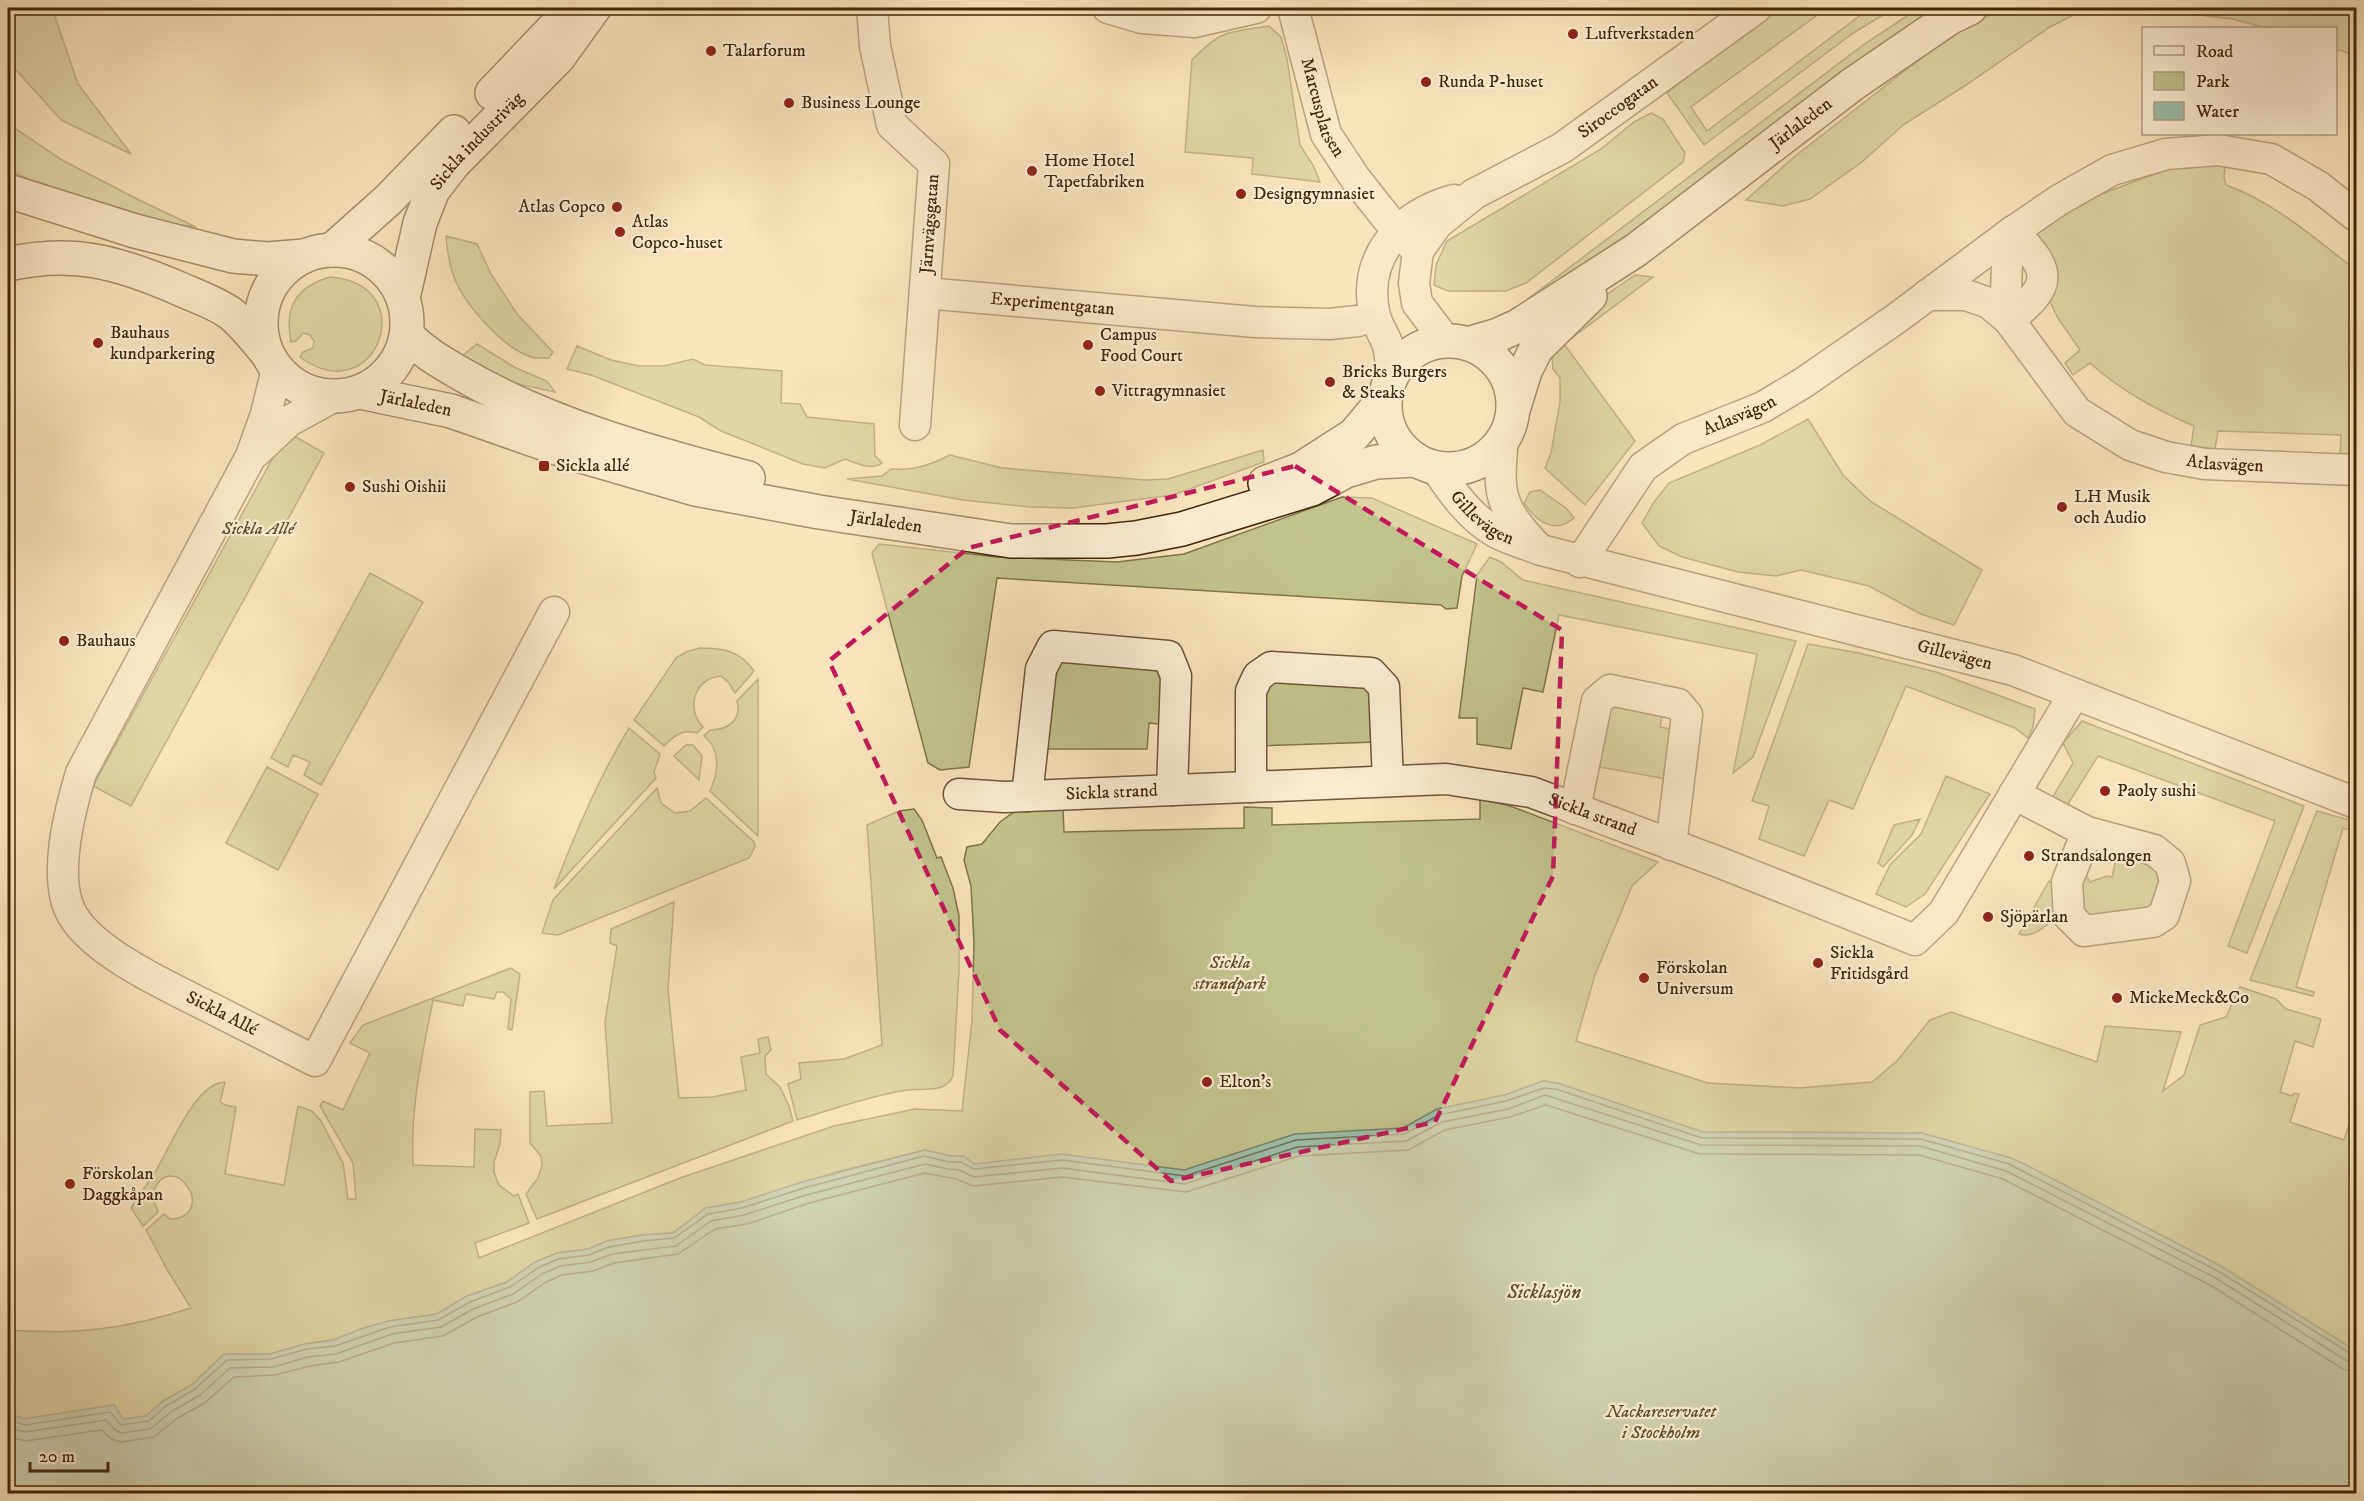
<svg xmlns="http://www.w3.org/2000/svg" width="2364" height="1501" viewBox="0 0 2364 1501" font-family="'IM FELL DW Pica',serif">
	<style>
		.green { fill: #c1c38d; stroke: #81754b; stroke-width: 1.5; fill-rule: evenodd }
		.water { fill: #9ebfac; stroke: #79826b; stroke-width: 1.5 }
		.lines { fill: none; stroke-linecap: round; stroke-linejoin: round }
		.shore { stroke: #70735a; stroke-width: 1.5 }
		.highway-tunnel { stroke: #d4be97; stroke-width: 33; stroke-dasharray: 33 16; stroke-linecap: butt }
		.street-casing { stroke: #6f5636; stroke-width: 33 }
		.secondary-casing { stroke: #412709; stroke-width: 36 }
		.street { stroke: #fbedd3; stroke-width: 30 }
		.secondary { stroke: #fbedd3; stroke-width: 33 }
		.marked { fill: none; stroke: #c2185b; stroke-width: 4.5; stroke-dasharray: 12 8; stroke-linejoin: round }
		.poi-dot { fill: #8f2418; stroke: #fbedd3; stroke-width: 2 }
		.labels { text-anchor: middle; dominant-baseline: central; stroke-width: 4.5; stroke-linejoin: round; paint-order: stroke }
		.poi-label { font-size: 18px; fill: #412709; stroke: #fbedd3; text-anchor: start }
		.street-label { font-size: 18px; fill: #412709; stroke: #fbedd3 }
		.park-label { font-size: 18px; font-style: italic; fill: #614e2a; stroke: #fbedd3 }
		.water-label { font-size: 20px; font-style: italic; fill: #584d32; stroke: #fbedd3 }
	</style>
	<rect width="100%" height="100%" fill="#f9e4bb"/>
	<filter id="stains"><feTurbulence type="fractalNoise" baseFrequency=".00333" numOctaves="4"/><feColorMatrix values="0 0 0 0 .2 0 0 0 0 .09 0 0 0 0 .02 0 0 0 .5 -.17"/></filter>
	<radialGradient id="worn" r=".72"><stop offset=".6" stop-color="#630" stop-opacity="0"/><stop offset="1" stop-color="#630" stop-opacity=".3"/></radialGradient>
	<path class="green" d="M8 8H52L78 84 131 154 61 120 8 61Z
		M1778 8H1827L1691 107 1707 131 1870 8H1895L1853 33 1704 145 1667 93 1728 44Z
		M1919 8H1938L1921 17 1866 57 1525 311 1528 299 1863 45Z
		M2012 8H2131L2085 9 2050 27 1966 85 1903 125 1862 162 1810 199 1783 206 1746 200 1794 157 1965 24Z
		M2139 8H2356V56L2336 49V28H2266L2233 19Z
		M1269 26 1281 37 1287 59 1300 145 1313 165 1320 182 1252 174 1253 158 1185 152 1192 60C1222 29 1229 32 1269 26Z
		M1651 113 1663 119 1685 153 1683 162 1526 283 1506 291H1448L1434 285 1436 265 1447 241 1601 149 1634 122Z
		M8 120 12 126 62 160 139 200 196 227 171 224 34 182 8 169Z
		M2208 165 2225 166 2224 177 2226 185C2276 203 2315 239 2356 270V453L2340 454 2341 435 2218 431 2215 449 2191 446 2194 426C2156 410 2121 391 2090 363L2073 375 2065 363 2080 350 2058 318 2049 300C2060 270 2055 257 2035 233L2073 205 2149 176 2175 168Z
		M446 236 477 244 491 274 517 314 553 352 549 358C545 358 540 358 535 358 506 352 464 304 454 277 449 263 447 250 446 236Z
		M1635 275 1653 277 1564 344 1635 441 1585 505 1545 468 1551 453 1560 402V378L1553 369 1551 348 1587 308Z
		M330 277C424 284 376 413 300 357L303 352 313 348 314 341 310 335 303 333 296 341 291 342C284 307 296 287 330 277Z
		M477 344 516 368 547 381 555 392 505 381 462 356Z
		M577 346 611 360 639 366H664L693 359 705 365 782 371 781 403 800 404 807 417 874 424 875 456 882 463C872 471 856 463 845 459L825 468 803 464 721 431 699 417 591 375 567 369Z
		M1808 419 1843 475 1870 501 1982 570 1954 625 1921 614 1869 586 1801 570 1776 576 1738 572 1682 557 1659 546 1642 523 1654 502 1669 483 1760 445Z
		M287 432 324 453 131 806 93 786Z
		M1263 450 1264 462 1173 495 1073 508 1030 507 963 500 847 479 882 476 891 469C914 471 930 465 950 455L1002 468 1145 480 1168 479Z
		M1540 490 1566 508 1574 518C1554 535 1536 521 1524 503L1530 492Z
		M1342 497 1372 498 1477 544 1462 576 1457 608 1446 609 1441 605 997 578 969 767 940 770 928 763 872 553 879 544 997 557 1117 562 1184 554Z
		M1490 557 1501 562 1523 580 1796 641 1753 757 1733 773 1757 654 1559 615 1543 692 1523 688 1511 749 1477 744V718H1459L1477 575Z
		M370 573 423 602 321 785 304 775 310 762 293 755 288 767 271 758Z
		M1808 644 1859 653 1936 672 2035 709 2033 727 2028 738 2015 728 1906 686 1853 809 1829 800 1804 856 1759 839 1769 806 1752 801Z
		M700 648C724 648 740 651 754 671L735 693 729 683 721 676C695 678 685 708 703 727L697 733C683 729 673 736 664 746L634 720 676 658 686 652Z
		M1071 657 1142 660 1164 672 1168 725 1149 723 1147 749H1041L1048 687 1058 665Z
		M1274 676 1363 678 1375 689 1377 742 1257 746 1260 689Z
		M758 679V836L710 791C718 773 722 750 704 736L710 730C728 730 742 720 737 701Z
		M1606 700 1663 711 1660 727 1676 730 1666 779 1594 766Z
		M2082 721 2304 806 2247 953 2228 946 2275 821 2098 756 2063 812 2048 805 2073 763 2063 743Z
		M629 728 660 754 654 772 656 778 554 889C575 833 598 779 629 728Z
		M686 745H693L702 756 699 780 674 756Z
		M267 767 318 794 278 870 226 843Z
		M1946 776 1990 794 1925 894 1906 907 1876 894 1890 865 1921 834Z
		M657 788 661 803 675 813 690 811 706 798 754 842 755 847 749 858 558 935 542 933 553 900Z
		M1480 799 1510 806 1658 862 1632 886 1595 975 1576 1041 1708 1083 1800 1088 1872 1082 1897 1061 1930 1020 1951 1012 2097 1062 2105 1026 2181 1032 2163 1091 2184 1075 2200 1025 2226 1017 2240 987 2276 999 2286 1009 2321 1019 2313 1047 2295 1041 2280 1092 2292 1096 2294 1093 2299 1094 2290 1122 2344 1140 2354 1109 2356 1110V1354L1922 1133 1733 1132 974 1195 964 1156H950L925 1150 837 1172 741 1202 706 1208 673 1233 642 1235 607 1241 588 1249 557 1253 507 1282 467 1296 437 1314 389 1321 364 1328 333 1340 305 1344 270 1354H224L192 1385 163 1401 146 1416 123 1420 114 1405 24 1419 8 1413V1330C76 1335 126 1329 191 1308L168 1271 146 1230 164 1214 170 1219C222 1216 169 1141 152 1196L158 1212 143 1226 131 1208C139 1195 149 1182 157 1169 170 1147 196 1082 225 1082L220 1102 225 1105 236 1107 225 1174 284 1185 298 1106 312 1111 321 1121 343 1163 348 1199H356L353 1163 320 1106 323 1101 343 1110 370 1053 350 1043 363 1025 511 968 520 974 512 1030 508 1029 511 999 503 992H497L494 999 466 994 463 1006 433 1000C422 1055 410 1109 413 1165L474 1167 475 1129 501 1130 500 1144 494 1162V1172L499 1185 514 1196 518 1194 529 1223 475 1243 479 1258 680 1178 834 1126 915 1109 962 1111 972 1021 974 943 971 886 964 860 967 847 982 844 1000 822 1018 809 1063 808 1064 832 1244 828V807L1272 808V825L1480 819ZM1543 1081 1557 1083 1669 1121 1437 1109 1505 1095Z
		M914 809 922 820 937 858 941 857 953 888 959 916V971L953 1076C945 1094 923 1088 907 1090 872 1095 831 1110 797 1120L788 1084 801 1079 799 1063 844 1059 882 1045 867 825 899 811Z
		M2317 811 2356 822V832L2343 828 2296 987 2314 992 2313 996 2250 980Z
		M1920 819 1912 835 1883 867 1878 863 1894 825Z
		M2117 855 2156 861 2165 878 2156 908 2087 923 2077 903 2084 876 2086 875 2090 882 2107 876 2112 877Z
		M2049 881 2061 887C2061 894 2061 902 2059 908 2054 922 2034 939 2019 934Z
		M674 902 668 990 679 1098 713 1097 746 1090 741 1057 760 1053 758 1039 768 1037 771 1050 765 1056 766 1074 780 1087 789 1106 793 1121 537 1219 526 1194 538 1178 542 1166 541 1156 530 1143V1092L544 1091 547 1126 612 1123 605 1022 617 946 610 943 611 929Z"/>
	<path class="water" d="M1543 1081 1557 1083 1703 1132 1922 1133 2011 1158 2024 1164 2221 1266 2356 1351V1493H8V1413L24 1419 114 1405 123 1419 146 1416 163 1401 192 1385 224 1354H270L305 1344 333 1340 364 1328 389 1321 437 1314 467 1296 507 1282 535 1262 557 1253 588 1249 607 1241 642 1235 673 1233 706 1208 741 1202 802 1182 925 1150 950 1156H964L974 1164 1062 1154 1184 1170 1295 1134 1403 1128 1437 1109 1505 1095Z"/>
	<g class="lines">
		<path class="shore" d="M8 1420 25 1425 110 1412 121 1425 149 1421 166 1406 195 1389 227 1360 271 1359 307 1349 335 1346 390 1327 438 1320 470 1302 510 1287 538 1268 558 1259 589 1255 609 1247 643 1241 674 1238 708 1214 742 1208 804 1188 924 1156 949 1162H961L974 1169 1062 1160 1185 1176 1296 1140 1404 1134 1439 1115 1506 1101 1544 1088 1556 1089 1702 1138 1921 1139 2009 1164 2218 1271 2351 1354 2356 1355
			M8 1428 25 1432 106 1420 114 1429 121 1433 150 1429 171 1412 200 1395 230 1368 273 1367 308 1357 336 1354 392 1334 441 1327 473 1309 513 1294 542 1274 560 1266 591 1262 612 1254 676 1246 711 1221 744 1215 806 1195 925 1164 948 1169 959 1170 974 1177 1062 1168 1185 1184 1297 1147 1406 1141 1442 1122 1508 1109 1545 1095 1701 1145 1920 1146 2006 1171 2214 1277 2347 1361 2356 1363
			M8 1437 26 1441 101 1430 112 1439 121 1442 154 1437 176 1419 205 1403 234 1377 275 1375 310 1366 339 1362 394 1343 443 1336 477 1317 517 1302 546 1282 562 1275 593 1271 614 1263 678 1254 715 1229 747 1224 809 1203 925 1173 956 1179 973 1186 1062 1177 1186 1192 1299 1156 1408 1150 1445 1130 1510 1117 1546 1105 1700 1154 1919 1155 2003 1179 2210 1285 2343 1369 2356 1372"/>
		<path class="highway-tunnel" d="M8 14 12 8"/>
		<defs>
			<g id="street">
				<path d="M872 8 875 46 892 125 934 164 915 425"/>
				<path d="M1108 8 1142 18 1195 22 1256 8"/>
				<path id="s1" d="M1293 8 1326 134 1355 178 1397 231 1418 251"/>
				<path d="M2008 235 2006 292 2009 320"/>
				<path id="s2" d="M925 293 1255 322 1329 324 1358 321"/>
				<path id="s3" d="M1927 295H1966L1989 303 2009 320 2077 412 2130 445 2166 457 2205 464 2356 470"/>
				<path d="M2009 320C2054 284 2052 272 2013 231"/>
				<path id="s4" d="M1445 340 1417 303 1414 283 1418 251 1437 224 1474 194 1562 148 1756 8"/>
				<path id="s5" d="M277 369 266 414 251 456 81 773C70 810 51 880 73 916 96 954 169 987 209 1007 244 1025 280 1043 315 1061L554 612"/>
				<path d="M1392 374C1391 365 1390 355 1388 346 1385 336 1378 327 1375 316 1361 258 1400 215 1454 200"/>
				<path d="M1503 440C1497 495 1500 508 1538 548"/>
				<path d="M256 452 289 421 333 397"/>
				<path id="s6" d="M1436 468C1452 492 1471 519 1497 533 1511 540 1526 544 1541 550L2013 670 2356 803"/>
				<path id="s7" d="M1580 562 1643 467 1683 439 1763 407 1803 383 1897 318 2008 235 2059 200 2112 170 2166 154 2218 150 2271 159 2318 186 2356 216"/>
				<path d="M1251 787V691L1258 676 1271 667 1371 673 1384 687 1388 781"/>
				<path id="s8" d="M959 794 1004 797 1446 779 1531 792 1721 863 1915 940 1944 912 2074 694"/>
				<path d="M2014 794 2087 832 2067 882 2069 916 2084 931 2153 922 2164 915 2175 881 2170 863 2154 850 2087 832"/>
				<path d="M1027 796 1041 669 1053 646 1168 656 1176 676 1172 790"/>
				<path d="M1575 809 1597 701 1610 690 1678 704 1687 715 1671 845"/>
			</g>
			<g id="secondary">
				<path d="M492 93 555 27 570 8"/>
				<path d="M8 191 135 231 233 256 268 259 304 256"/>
				<path d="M332 250 388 200 454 132"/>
				<circle cx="334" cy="323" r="73"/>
				<path d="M8 264C74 249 120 263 180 289 196 296 216 303 230 313 244 324 255 339 267 353"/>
				<path id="s9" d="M403 298 420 223 433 190 454 163 558 58 594 8"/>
				<path d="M407 335C425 354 441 362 463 375 550 425 651 453 748 478"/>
				<circle cx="1449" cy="405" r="64"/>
				<path id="s10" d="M1471 343 1498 335 1518 326 1636 250 1853 84 1951 17 1970 8"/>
				<path id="s11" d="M360 392 451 411 574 454 695 489 819 512 1011 541H1107L1136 538 1182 529 1312 489 1346 471 1376 462 1416 460"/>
				<path d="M1514 407 1525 371 1536 349 1590 296"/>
				<path d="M1265 483 1301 469 1354 435 1384 399"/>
			</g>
		</defs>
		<use href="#street" class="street-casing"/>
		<use href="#secondary" class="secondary-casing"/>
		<use href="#street" class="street"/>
		<use href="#secondary" class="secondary"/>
	</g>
	<path d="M0 0H2364V1501H0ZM1295 466 1562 630 1553 876 1435 1122 1171 1181 1000 1030 829 661 968 548Z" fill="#f9e4bb" fill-opacity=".55" fill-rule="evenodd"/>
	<path class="marked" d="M1295 466 1562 630 1553 876 1435 1122 1171 1181 1000 1030 829 661 968 548Z"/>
	<g class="poi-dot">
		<circle cx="1573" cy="34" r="6"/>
		<circle cx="711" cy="51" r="6"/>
		<circle cx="1426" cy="82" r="6"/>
		<circle cx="789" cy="103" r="6"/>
		<circle cx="1032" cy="171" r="6"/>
		<circle cx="1241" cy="194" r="6"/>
		<circle cx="617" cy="207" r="6"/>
		<circle cx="620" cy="232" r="6"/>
		<circle cx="98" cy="343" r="6"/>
		<circle cx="1088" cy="345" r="6"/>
		<circle cx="1330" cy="382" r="6"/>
		<circle cx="1100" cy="391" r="6"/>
		<rect x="538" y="460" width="12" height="12" rx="3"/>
		<circle cx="350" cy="487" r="6"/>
		<circle cx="2062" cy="507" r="6"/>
		<circle cx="64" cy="641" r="6"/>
		<circle cx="2105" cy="791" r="6"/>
		<circle cx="2029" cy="856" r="6"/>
		<circle cx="1988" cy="917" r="6"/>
		<circle cx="1818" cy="963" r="6"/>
		<circle cx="1644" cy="978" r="6"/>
		<circle cx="2117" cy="998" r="6"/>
		<circle cx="1207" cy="1082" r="6"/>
		<circle cx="70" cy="1184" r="6"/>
	</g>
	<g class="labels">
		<g class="poi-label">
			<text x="1585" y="34">Luftverkstaden</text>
			<text x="723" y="51">Talarforum</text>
			<text x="1438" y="82">Runda P-huset</text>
			<text x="801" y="103">Business Lounge</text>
			<text x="1044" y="161">Home Hotel<tspan x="1044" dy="21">Tapetfabriken</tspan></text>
			<text x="1253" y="194">Designgymnasiet</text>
			<text x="605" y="207" text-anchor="end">Atlas Copco</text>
			<text x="632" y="222">Atlas<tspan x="632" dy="21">Copco-huset</tspan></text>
			<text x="110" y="333">Bauhaus<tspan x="110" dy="21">kundparkering</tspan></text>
			<text x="1100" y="335">Campus<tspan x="1100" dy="21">Food Court</tspan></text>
			<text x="1342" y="372">Bricks Burgers<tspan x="1342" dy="21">&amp; Steaks</tspan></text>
			<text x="1112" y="391">Vittragymnasiet</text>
			<text x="556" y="466">Sickla allé</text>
			<text x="362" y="487">Sushi Oishii</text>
			<text x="2074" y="497">LH Musik<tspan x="2074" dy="21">och Audio</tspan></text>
			<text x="76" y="641">Bauhaus</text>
			<text x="2117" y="791">Paoly sushi</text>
			<text x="2041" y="856">Strandsalongen</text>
			<text x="2000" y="917">Sjöpärlan</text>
			<text x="1830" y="953">Sickla<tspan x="1830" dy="21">Fritidsgård</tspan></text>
			<text x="1656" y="968">Förskolan<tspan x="1656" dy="21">Universum</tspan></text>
			<text x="2129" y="998">MickeMeck&amp;Co</text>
			<text x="1219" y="1082">Elton's</text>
			<text x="82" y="1174">Förskolan<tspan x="82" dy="21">Daggkåpan</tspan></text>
		</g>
		<g class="street-label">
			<text stroke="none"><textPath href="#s1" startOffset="104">Marcusplatsen</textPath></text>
			<text stroke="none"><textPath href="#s4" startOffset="348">Siroccogatan</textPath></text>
			<text stroke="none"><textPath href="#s10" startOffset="398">Järlaleden</textPath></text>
			<text stroke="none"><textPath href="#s9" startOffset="178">Sickla industriväg</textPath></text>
			<text transform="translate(930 224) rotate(-86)">Järnvägsgatan</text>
			<text stroke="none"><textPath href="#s2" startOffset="128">Experimentgatan</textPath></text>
			<text stroke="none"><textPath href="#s11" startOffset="57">Järlaleden</textPath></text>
			<text stroke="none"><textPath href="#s7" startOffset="224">Atlasvägen</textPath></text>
			<text stroke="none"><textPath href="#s3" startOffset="364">Atlasvägen</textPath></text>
			<text stroke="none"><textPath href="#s6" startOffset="69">Gillevägen</textPath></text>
			<text stroke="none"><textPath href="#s11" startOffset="543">Järlaleden</textPath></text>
			<text stroke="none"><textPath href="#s6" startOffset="564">Gillevägen</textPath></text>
			<text stroke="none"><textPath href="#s8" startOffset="153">Sickla strand</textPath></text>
			<text stroke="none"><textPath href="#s8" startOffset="639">Sickla strand</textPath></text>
			<text stroke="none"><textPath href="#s5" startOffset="777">Sickla Allé</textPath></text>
		</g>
		<g class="park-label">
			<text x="258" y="529">Sickla Allé</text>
			<text x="1230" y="963">Sickla<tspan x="1230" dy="21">strandpark</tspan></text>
			<text x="1661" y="1412">Nackareservatet<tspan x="1661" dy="21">i Stockholm</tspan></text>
		</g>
		<g class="water-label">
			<text x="1544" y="1292">Sicklasjön</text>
		</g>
	</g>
	<rect width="2364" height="1501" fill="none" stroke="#f9e4bb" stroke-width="30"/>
	<rect x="9" y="9" width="2346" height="1483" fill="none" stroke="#412709" stroke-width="3"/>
	<rect x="15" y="15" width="2334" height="1471" fill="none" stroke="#412709" stroke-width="1.5"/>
	<rect x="2142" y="27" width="195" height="108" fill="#fbedd3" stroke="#b19e82" stroke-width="1.5"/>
	<rect x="2154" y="46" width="30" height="9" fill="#fbedd3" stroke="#b19e82" stroke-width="1.5"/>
	<text x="2196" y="57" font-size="18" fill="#412709">Road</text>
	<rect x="2154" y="72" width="30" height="18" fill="#c1c38d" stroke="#b19e82" stroke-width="1.5"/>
	<text x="2196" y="87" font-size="18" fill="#412709">Park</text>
	<rect x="2154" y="102" width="30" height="18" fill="#9ebfac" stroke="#b19e82" stroke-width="1.5"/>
	<text x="2196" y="117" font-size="18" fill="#412709">Water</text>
	<path d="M30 1462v9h78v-9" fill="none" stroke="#412709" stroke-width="3"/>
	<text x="39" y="1462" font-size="18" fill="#412709" stroke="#fbedd3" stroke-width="4.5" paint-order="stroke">20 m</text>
	<rect width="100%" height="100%" filter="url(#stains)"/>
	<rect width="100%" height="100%" fill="url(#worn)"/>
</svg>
